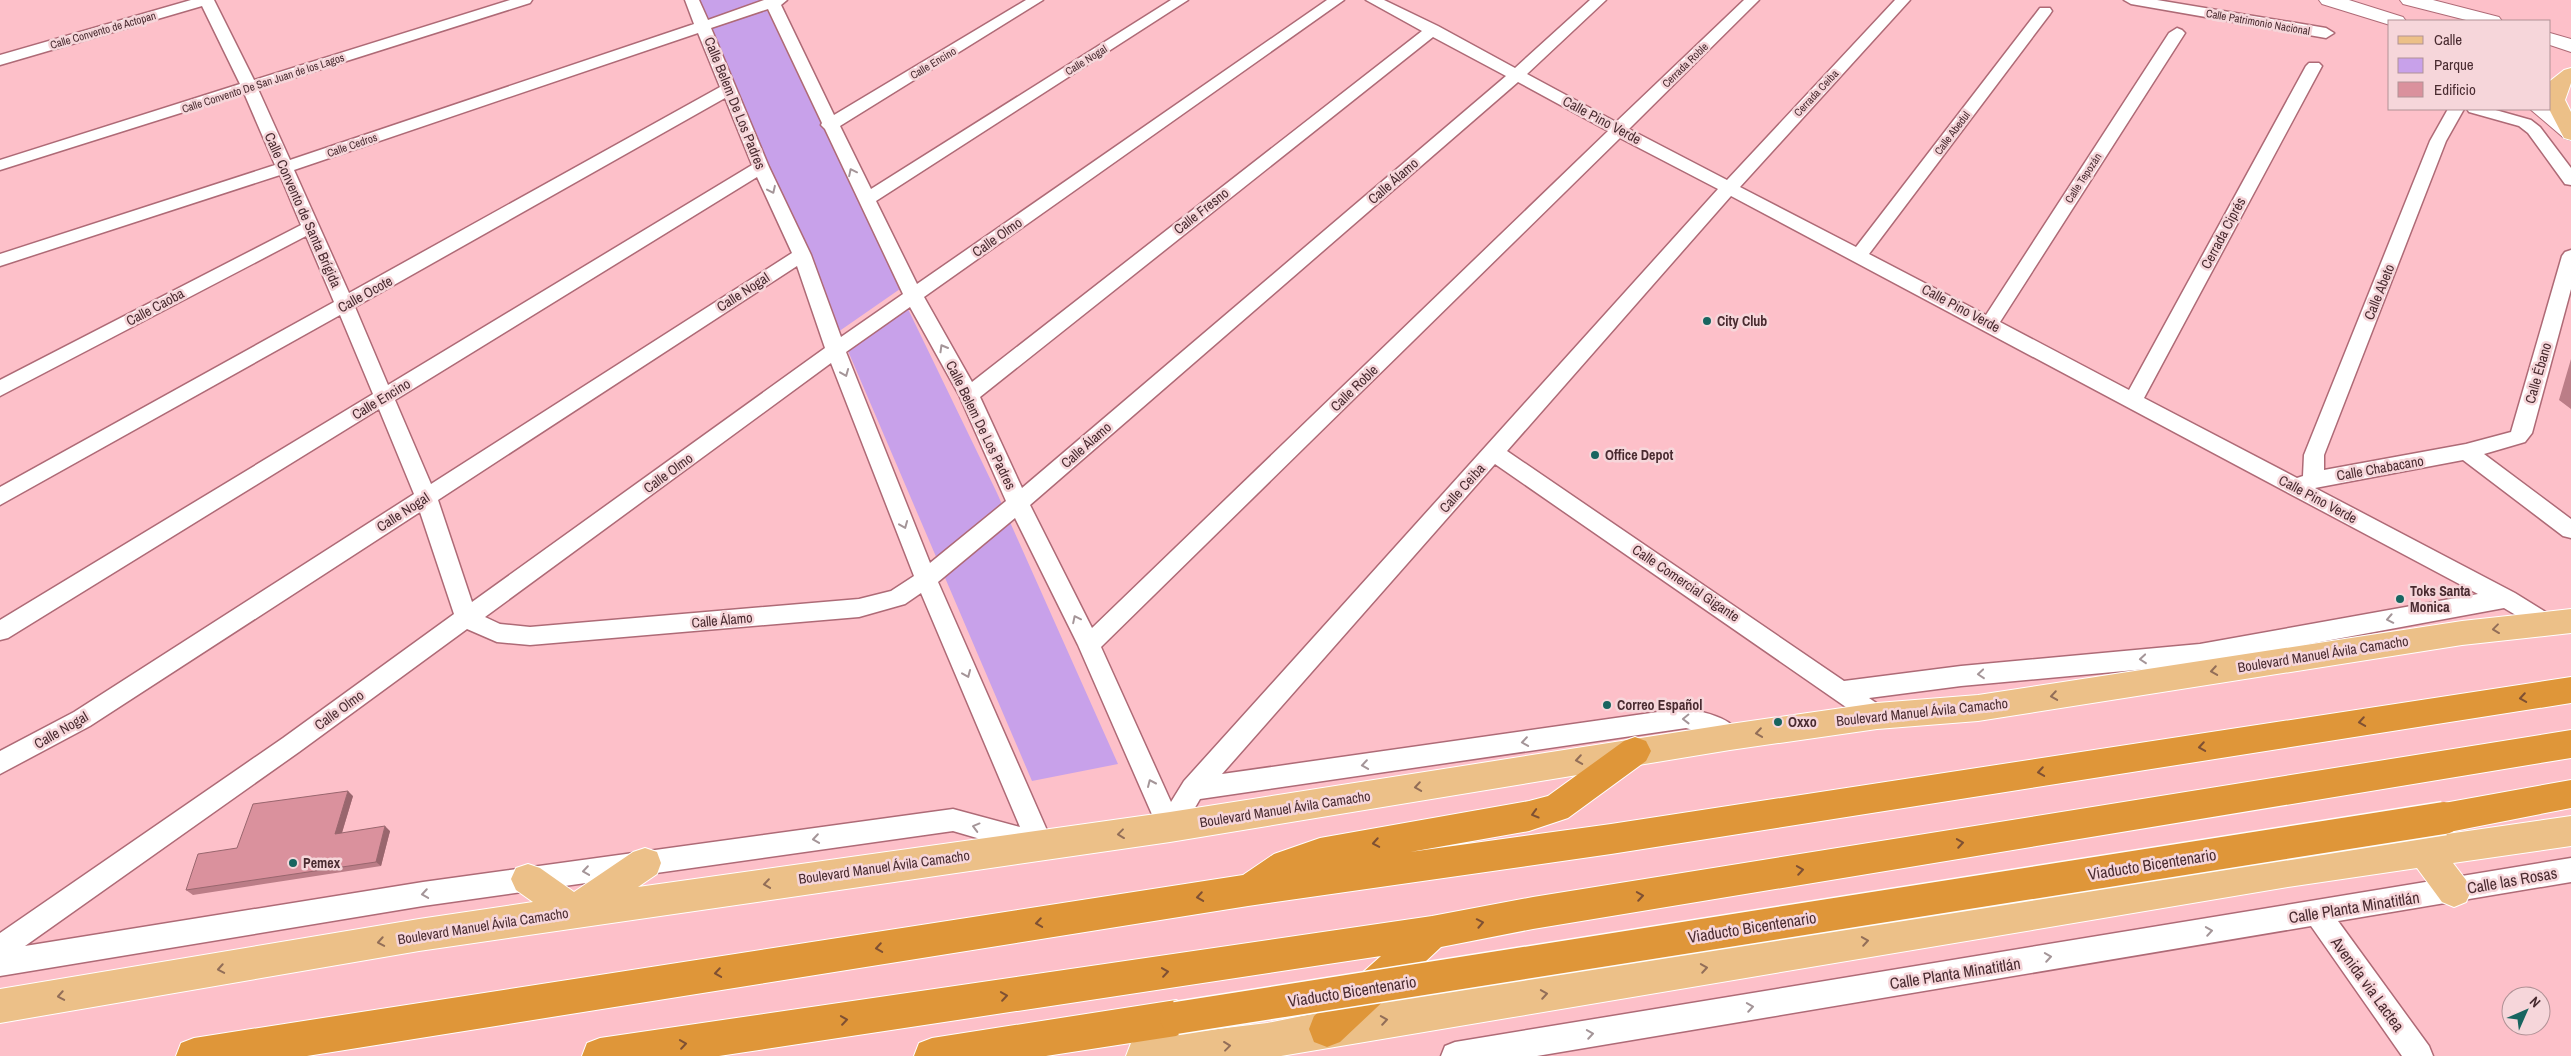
<svg xmlns="http://www.w3.org/2000/svg" width="2571" height="1056" viewBox="0 0 2571 1056" font-family="'Archivo Narrow',sans-serif">
	<style>
		.green { fill: #c8a1ea }
		.lines { fill: none; stroke-linecap: round; stroke-linejoin: round }
		.street-casing { stroke: #ae6a76; stroke-width: 3 }
		.secondary-casing { stroke: #ae6a76; stroke-width: 2 }
		.primary-casing { stroke: #fff; stroke-width: 2 }
		.highway-casing { stroke: #fff; stroke-width: 2 }
		.street { fill: #fff; fill-rule: evenodd }
		.secondary { fill: #fff; fill-rule: evenodd }
		.primary { fill: #ecc088; fill-rule: evenodd }
		.highway { fill: #df9639; fill-rule: evenodd }
		.highway-bridge-casing { stroke: #fff; stroke-width: 35; stroke-linecap: butt }
		.highway-bridge { stroke: #df9639; stroke-width: 32 }
		.wall { fill: #bb7d87 }
		.shaded-wall { fill: #99666e }
		.building { fill: #da919d; stroke: #99666e }
		.oneway { stroke: #a49598 }
		.oneway2 { stroke: #926e58 }
		.oneway3 { stroke: #7e5033 }
		.poi-dot { fill: #186560; stroke: #f6d6da; stroke-width: 2 }
		.labels { text-anchor: middle; dominant-baseline: central; stroke-width: 5; stroke-linejoin: round; paint-order: stroke }
		.far-street-label { font-size: 11px; fill: #492b30; stroke: #f6d6da }
		.street-label { font-size: 14px; fill: #492b30; stroke: #f6d6da }
		.poi-label { font-size: 14px; font-weight: bold; fill: #492b30; stroke: #f6d6da; text-anchor: start }
		.near-street-label { font-size: 16px; fill: #492b30; stroke: #f6d6da }
	</style>
	<rect width="100%" height="100%" fill="#fdc0c9"/>
	<path class="green" d="M698 0H763L765 3 707 21Z
		M767 10 900 289 838 332 710 28Z
		M908 309 997 493 1118 764 1032 781 848 351Z"/>
	<g class="lines">
		<defs>
			<path id="street" d="M191 0H214L254 80 510 0H532L530 3 258 89 290 160 694 24 685 0H699L708 20 764 0H787L781 5 834 115 1026 0H1043L840 126 871 189 1171 0H1188L876 201 917 284 1327 0H1344L924 297 972 382 1422 31 1366 0H1384L1438 26 1515 68 1590 0H1606L1527 74 1616 122 1744 0H1759L1629 129 1727 180 1895 0H1910L1740 187 1856 247 2040 8H2050L2052 11 2050 14 1869 254 1986 315 2169 33 2177 28 2182 30 2185 33 2000 322 2129 390 2306 66 2309 63H2319L2322 66 2144 398 2297 478 2303 476 2304 455 2430 141 2448 109H2464L2446 141 2324 455V470L2466 444 2511 432 2562 256 2565 252 2571 250V289L2532 433 2525 442 2484 454 2571 519V538L2563 536 2463 460 2315 488 2515 593 2552 616 2555 623 2552 630 2544 632 2504 608 2200 664 1961 686 1869 698 1885 709 1889 716 1885 723 1877 726 1869 723 1495 464 1222 774 1686 708C1706 713 1732 717 1742 737L1738 744 1730 747 1704 733 1686 728 1200 799 1179 835 1170 838 1161 835 1078 645 1015 518 938 582 1053 844 1049 852 1040 856 1035 855 953 831 423 906 0 976V933L283 738 454 614 420 512 90 726 0 774V751L74 712 414 494 379 409 8 638 0 640V620L373 394 340 315 0 505V487L334 302 306 236 0 396V380L301 225 280 175 0 266V254L275 165 244 93 0 170V160L240 84 202 6 0 65V55ZM768 9 822 123 821 125 825 129 903 294 841 337 811 255 769 167 711 28ZM698 33 720 87 349 293 294 170ZM1433 37 1506 76 1022 488 980 397ZM1518 82 1608 131 1092 628 1030 505ZM725 98 752 165 388 385 355 307ZM1620 138 1718 189 1184 781 1171 802 1101 647ZM757 177 792 253 431 484 395 400ZM1731 196 2478 594 2200 644 1961 666 1844 681 1507 451ZM797 266 825 348 472 602 438 500ZM910 307 959 395 1006 501 930 563 846 352ZM831 363 914 576 891 591 859 599 530 627 500 624 485 617ZM921 593 1020 827 953 809 423 882 25 946 299 752 467 629 497 642 530 645 859 617 905 604Z
				M2124 0H2157L2326 28 2334 33 2326 38 2131 4Z
				M2467 109H2492L2531 120 2540 127 2571 168V185L2565 184 2528 133 2519 126 2469 112Z
				M2571 858V882L2338 921 2429 1046 2433 1056H2402L2311 926 1537 1056H1441L1445 1046 1455 1042Z"/>
			<path id="secondary" d="M2319 0H2349L2403 17 2406 21H2390V25L2322 4Z
				M2400 0H2433L2499 17 2502 21H2470L2403 4Z
				M2550 33 2571 39V52L2550 45Z
				M2550 107 2571 124V140L2564 138 2530 109H2550Z"/>
			<path id="primary" d="M2571 68V83L2565 100 2571 112V140L2564 138 2549 109 2550 81 2564 70Z
				M2571 609V633L2462 645 1978 721 1877 729 1730 750 1170 842 419 951 0 1023V989L419 919 533 902 516 890 511 879 516 868 528 864 540 868 574 892 633 852 645 848 657 852 661 863 657 874 638 887 1170 812 1730 724 1877 703 1978 695 2462 621Z
				M2571 816V846L2453 863 2466 880 2471 891 2466 902 2454 907 2442 902 2417 868 2288 887 1281 1056H1126L1131 1043 1144 1038 1267 1023 1327 1011 2288 857Z"/>
			<path id="highway" d="M2571 677V703L1611 854 1248 906 307 1056H176L181 1043 194 1038 1243 875 1274 854 1320 838 1529 801 1548 796 1624 741 1635 737 1646 741 1651 751 1646 761 1568 818 1529 831 1410 852 1611 824Z
				M2571 730V758L1533 929 1441 947 1340 1042 1327 1047 1314 1042 1309 1029 1314 1016 1381 956 719 1056H582L587 1043 600 1038 1432 916 1533 897Z
				M2571 780V808L2444 833 2433 828 2428 818 2433 808 2444 803Z
				M1176 1000 1188 1006 1194 1018 1188 1030 1176 1036 1046 1056H914L919 1043 932 1038Z"/>
		</defs>
		<use href="#street" class="street-casing"/>
		<use href="#secondary" class="secondary-casing"/>
		<use href="#primary" class="primary-casing"/>
		<use href="#highway" class="highway-casing"/>
		<use href="#street" class="street"/>
		<use href="#secondary" class="secondary"/>
		<use href="#primary" class="primary"/>
		<use href="#highway" class="highway"/>
		<defs>
			<path id="highway-bridge" d="M1176 1018 2444 818"/>
		</defs>
		<use href="#highway-bridge" class="highway-bridge-casing"/>
		<use href="#highway-bridge" class="highway-bridge"/>
	</g>
	<path class="wall" d="M2571 359V409L2559 400Z
		M353 796 342 833 390 831 381 866 193 895 186 890 237 848Z"/>
	<path class="shaded-wall" d="M348 791 353 796 340 839 335 834Z
		M385 826 390 831 381 866 376 862Z"/>
	<path class="building" d="M348 791 335 834 385 826 376 862 186 890 198 854 237 848 253 804Z"/>
	<defs><path id="oneway-chevron" d="M-2-3.5L2.5 0L-2 3.5" fill="none" stroke-width="1.6" stroke-linecap="round" stroke-linejoin="round" transform="scale(1.25)"/></defs>
	<g class="oneway">
		<use href="#oneway-chevron" transform="translate(852 172) rotate(-116)"/>
		<use href="#oneway-chevron" transform="translate(772 190) rotate(65)"/>
		<use href="#oneway-chevron" transform="translate(943 348) rotate(-120)"/>
		<use href="#oneway-chevron" transform="translate(845 373) rotate(68)"/>
		<use href="#oneway-chevron" transform="translate(904 525) rotate(68)"/>
		<use href="#oneway-chevron" transform="translate(1076 619) rotate(-116)"/>
		<use href="#oneway-chevron" transform="translate(2390 619) rotate(169)"/>
		<use href="#oneway-chevron" transform="translate(2143 659) rotate(175)"/>
		<use href="#oneway-chevron" transform="translate(967 674) rotate(67)"/>
		<use href="#oneway-chevron" transform="translate(1981 674) rotate(175)"/>
		<use href="#oneway-chevron" transform="translate(1686 719) rotate(179)"/>
		<use href="#oneway-chevron" transform="translate(1525 742) rotate(172)"/>
		<use href="#oneway-chevron" transform="translate(1365 765) rotate(172)"/>
		<use href="#oneway-chevron" transform="translate(1151 783) rotate(-114)"/>
		<use href="#oneway-chevron" transform="translate(976 827) rotate(-165)"/>
		<use href="#oneway-chevron" transform="translate(816 839) rotate(172)"/>
		<use href="#oneway-chevron" transform="translate(586 871) rotate(172)"/>
		<use href="#oneway-chevron" transform="translate(425 894) rotate(171)"/>
		<use href="#oneway-chevron" transform="translate(2209 931) rotate(-9)"/>
		<use href="#oneway-chevron" transform="translate(2048 957) rotate(-9)"/>
		<use href="#oneway-chevron" transform="translate(1750 1007) rotate(-9)"/>
		<use href="#oneway-chevron" transform="translate(1590 1034) rotate(-9)"/>
	</g>
	<g class="oneway2">
		<use href="#oneway-chevron" transform="translate(2496 629) rotate(173)"/>
		<use href="#oneway-chevron" transform="translate(2214 671) rotate(171)"/>
		<use href="#oneway-chevron" transform="translate(2054 696) rotate(171)"/>
		<use href="#oneway-chevron" transform="translate(1759 733) rotate(172)"/>
		<use href="#oneway-chevron" transform="translate(1579 760) rotate(171)"/>
		<use href="#oneway-chevron" transform="translate(1418 787) rotate(171)"/>
		<use href="#oneway-chevron" transform="translate(1121 834) rotate(173)"/>
		<use href="#oneway-chevron" transform="translate(767 884) rotate(172)"/>
		<use href="#oneway-chevron" transform="translate(1865 941) rotate(-9)"/>
		<use href="#oneway-chevron" transform="translate(381 942) rotate(170)"/>
		<use href="#oneway-chevron" transform="translate(1704 968) rotate(-9)"/>
		<use href="#oneway-chevron" transform="translate(221 969) rotate(170)"/>
		<use href="#oneway-chevron" transform="translate(1544 994) rotate(-9)"/>
		<use href="#oneway-chevron" transform="translate(61 996) rotate(170)"/>
		<use href="#oneway-chevron" transform="translate(1384 1020) rotate(-9)"/>
		<use href="#oneway-chevron" transform="translate(1227 1046) rotate(-7)"/>
	</g>
	<g class="oneway3">
		<use href="#oneway-chevron" transform="translate(2523 698) rotate(171)"/>
		<use href="#oneway-chevron" transform="translate(2362 722) rotate(171)"/>
		<use href="#oneway-chevron" transform="translate(2202 747) rotate(171)"/>
		<use href="#oneway-chevron" transform="translate(2041 772) rotate(171)"/>
		<use href="#oneway-chevron" transform="translate(1535 814) rotate(164)"/>
		<use href="#oneway-chevron" transform="translate(1376 843) rotate(170)"/>
		<use href="#oneway-chevron" transform="translate(1960 843) rotate(-9)"/>
		<use href="#oneway-chevron" transform="translate(1800 870) rotate(-9)"/>
		<use href="#oneway-chevron" transform="translate(1640 896) rotate(-9)"/>
		<use href="#oneway-chevron" transform="translate(1200 897) rotate(171)"/>
		<use href="#oneway-chevron" transform="translate(1039 923) rotate(171)"/>
		<use href="#oneway-chevron" transform="translate(1480 923) rotate(-11)"/>
		<use href="#oneway-chevron" transform="translate(879 948) rotate(171)"/>
		<use href="#oneway-chevron" transform="translate(1165 972) rotate(-8)"/>
		<use href="#oneway-chevron" transform="translate(718 973) rotate(171)"/>
		<use href="#oneway-chevron" transform="translate(1004 996) rotate(-8)"/>
		<use href="#oneway-chevron" transform="translate(844 1020) rotate(-8)"/>
		<use href="#oneway-chevron" transform="translate(683 1044) rotate(-8)"/>
	</g>
	<g class="poi-dot">
		<circle cx="1707" cy="321" r="5"/>
		<circle cx="1595" cy="455" r="5"/>
		<circle cx="2400" cy="599" r="5"/>
		<circle cx="1607" cy="705" r="5"/>
		<circle cx="1778" cy="722" r="5"/>
		<circle cx="293" cy="863" r="5"/>
	</g>
	<g class="labels">
		<g class="far-street-label">
			<text transform="translate(2258 22) rotate(10)">Calle Patrimonio Nacional</text>
			<text transform="translate(103 30) rotate(-16)">Calle Convento de Actopan</text>
			<text transform="translate(1086 60) rotate(-32)">Calle Nogal</text>
			<text transform="translate(933 63) rotate(-31)">Calle Encino</text>
			<text transform="translate(1685 65) rotate(-44)">Cerrada Roble</text>
			<text transform="translate(263 83) rotate(-18)">Calle Convento De San Juan de los Lagos</text>
			<text transform="translate(1816 93) rotate(-47)">Cerrada Ceiba</text>
			<text transform="translate(1952 133) rotate(-53)">Calle Abedul</text>
			<text transform="translate(352 145) rotate(-19)">Calle Cedros</text>
			<text transform="translate(2083 178) rotate(-57)">Calle Tepozán</text>
		</g>
		<g class="street-label">
			<text transform="translate(735 103) rotate(68)">Calle Belem De Los Padres</text>
			<text transform="translate(1602 120) rotate(28)">Calle Pino Verde</text>
			<text transform="translate(1393 181) rotate(-41)">Calle Álamo</text>
			<text transform="translate(303 210) rotate(66)">Calle Convento de Santa Brígida</text>
			<text transform="translate(1201 211) rotate(-38)">Calle Fresno</text>
			<text transform="translate(2223 233) rotate(-62)">Cerrada Ciprés</text>
			<text transform="translate(997 237) rotate(-35)">Calle Olmo</text>
			<text transform="translate(743 292) rotate(-33)">Calle Nogal</text>
			<text transform="translate(2379 292) rotate(-68)">Calle Abeto</text>
			<text transform="translate(365 294) rotate(-29)">Calle Ocote</text>
			<text transform="translate(155 307) rotate(-28)">Calle Caoba</text>
			<text transform="translate(1961 308) rotate(28)">Calle Pino Verde</text>
			<text transform="translate(2538 373) rotate(-74)">Calle Ébano</text>
			<text transform="translate(1354 388) rotate(-44)">Calle Roble</text>
			<text transform="translate(381 399) rotate(-31)">Calle Encino</text>
			<text transform="translate(981 425) rotate(64)">Calle Belem De Los Padres</text>
			<text transform="translate(1086 445) rotate(-41)">Calle Álamo</text>
			<text transform="translate(2380 468) rotate(-10)">Calle Chabacano</text>
			<text transform="translate(668 473) rotate(-36)">Calle Olmo</text>
			<text transform="translate(1462 488) rotate(-48)">Calle Ceiba</text>
			<text transform="translate(2318 499) rotate(28)">Calle Pino Verde</text>
			<text transform="translate(403 512) rotate(-33)">Calle Nogal</text>
			<text transform="translate(1686 583) rotate(34)">Calle Comercial Gigante</text>
			<text transform="translate(722 620) rotate(-5)">Calle Álamo</text>
			<text transform="translate(2323 654) rotate(-9)">Boulevard Manuel Ávila Camacho</text>
			<text transform="translate(339 710) rotate(-36)">Calle Olmo</text>
			<text transform="translate(1922 712) rotate(-6)">Boulevard Manuel Ávila Camacho</text>
			<text transform="translate(61 730) rotate(-30)">Calle Nogal</text>
			<text transform="translate(1285 809) rotate(-9)">Boulevard Manuel Ávila Camacho</text>
			<text transform="translate(884 867) rotate(-8)">Boulevard Manuel Ávila Camacho</text>
			<text transform="translate(483 926) rotate(-9)">Boulevard Manuel Ávila Camacho</text>
		</g>
		<g class="poi-label">
			<text x="1717" y="321">City Club</text>
			<text x="1605" y="455">Office Depot</text>
			<text x="2410" y="591">Toks Santa<tspan x="2410" dy="16">Monica</tspan></text>
			<text x="1617" y="705">Correo Español</text>
			<text x="1788" y="722">Oxxo</text>
			<text x="303" y="863">Pemex</text>
		</g>
		<g class="near-street-label">
			<text transform="translate(2152 864) rotate(-9)">Viaducto Bicentenario</text>
			<text transform="translate(2512 880) rotate(-10)">Calle las Rosas</text>
			<text transform="translate(2354 907) rotate(-9)">Calle Planta Minatitlán</text>
			<text transform="translate(1752 927) rotate(-9)">Viaducto Bicentenario</text>
			<text transform="translate(1955 973) rotate(-9)">Calle Planta Minatitlán</text>
			<text transform="translate(2368 984) rotate(54)">Avenida via Lactea</text>
			<text transform="translate(1352 991) rotate(-9)">Viaducto Bicentenario</text>
		</g>
	</g>
	<rect x="2388" y="20" width="162" height="90" fill="#f6d6da" stroke="#b19296"/>
	<rect x="2398" y="36" width="25" height="8" fill="#ecc088" stroke="#b19296"/>
	<text x="2434" y="45" font-size="15" fill="#492b30">Calle</text>
	<rect x="2398" y="58" width="25" height="15" fill="#c8a1ea" stroke="#b19296"/>
	<text x="2434" y="70" font-size="15" fill="#492b30">Parque</text>
	<rect x="2398" y="82" width="25" height="15" fill="#da919d" stroke="#b19296"/>
	<text x="2434" y="95" font-size="15" fill="#492b30">Edificio</text>
	<g transform="translate(2526 1011) rotate(45)"><circle r="24" fill="#f6d6da" stroke="#b19296"/>
	<path d="M0-4L9 19L0 12L-9 19Z" fill="#186560"/>
	<text y="-8" font-size="14" font-weight="bold" text-anchor="middle" fill="#492b30">N</text>
	</g>
</svg>
